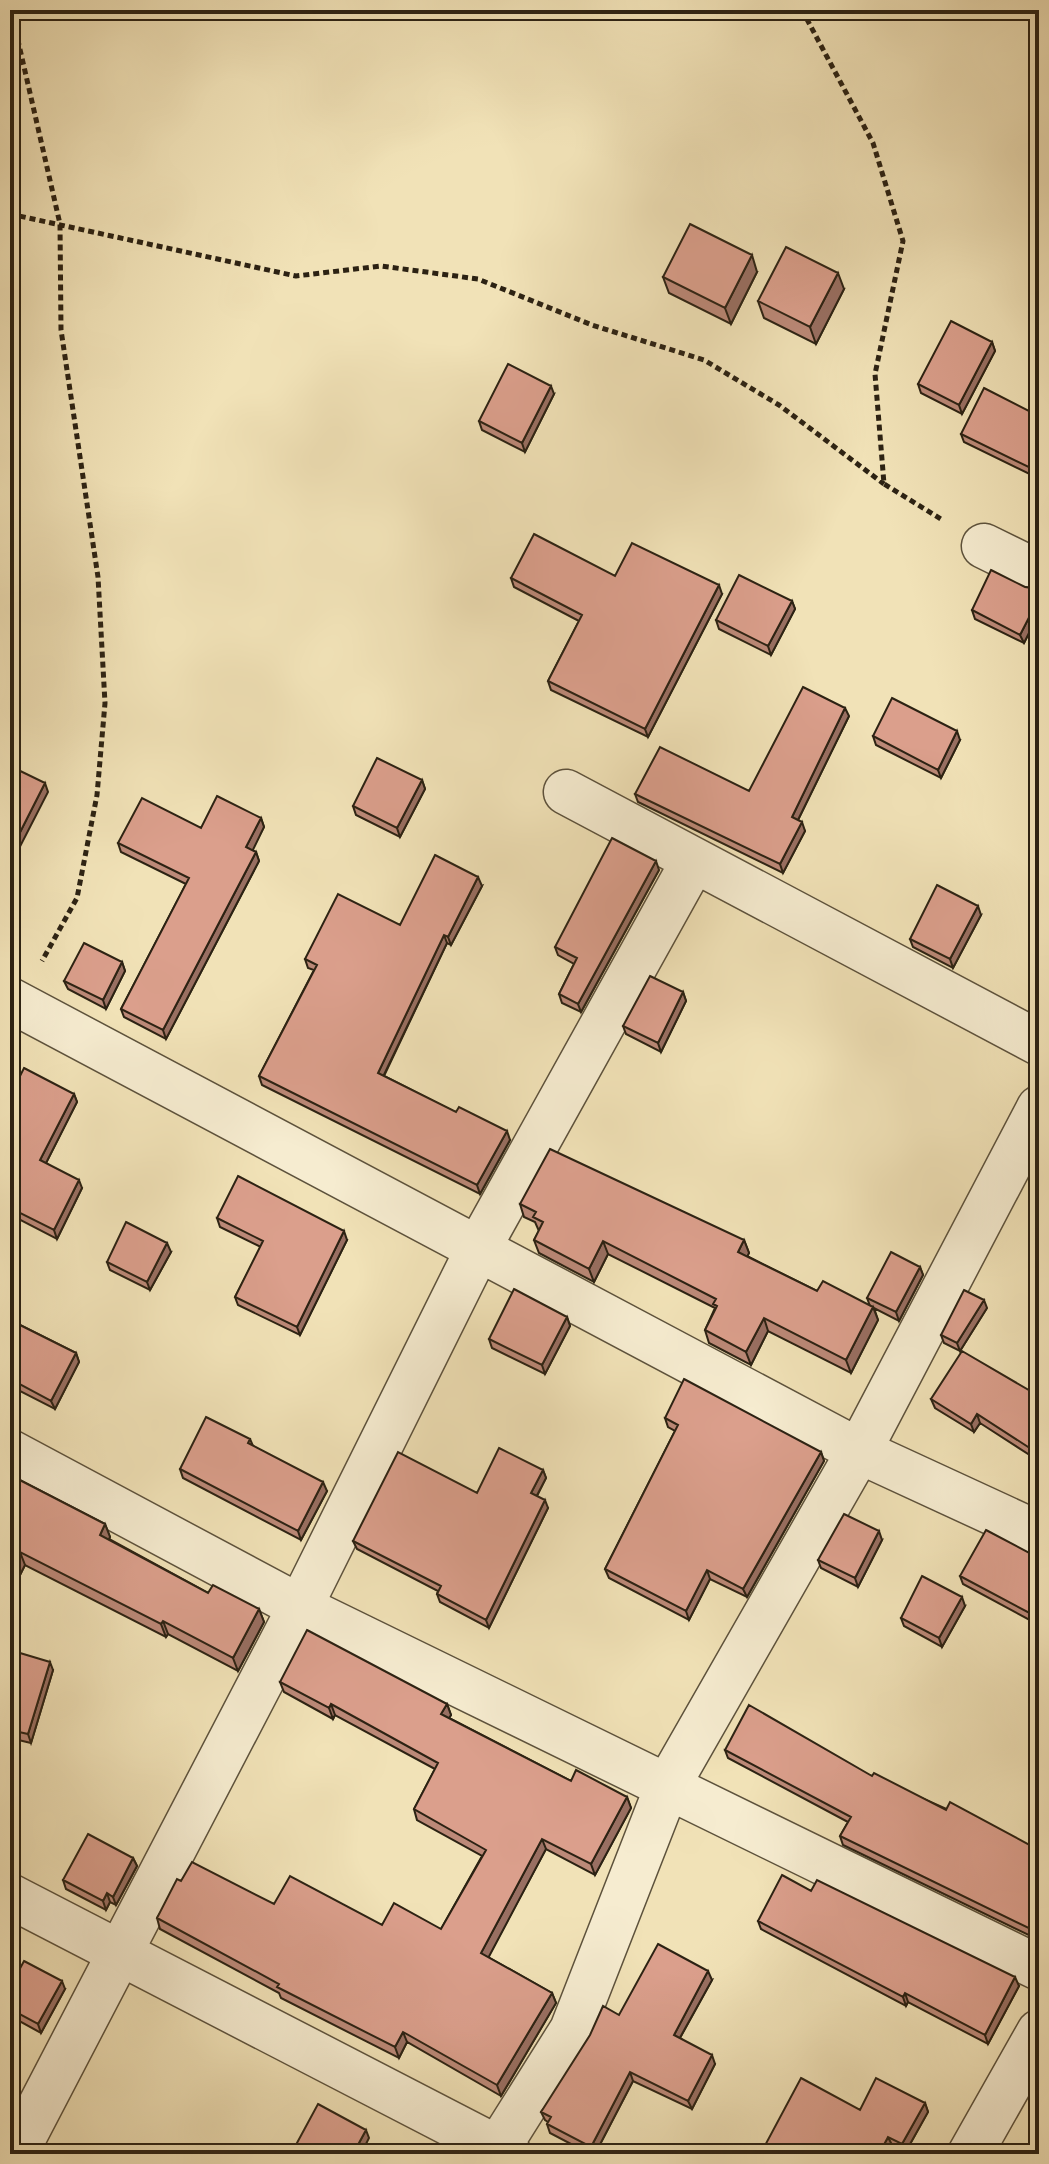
<svg xmlns="http://www.w3.org/2000/svg" width="1049" height="2164" viewBox="0 0 1049 2164" font-family="'Gentium Book Plus',serif">
	<style>
		.lines { fill: none; stroke-linecap: round; stroke-linejoin: round }
		.minor-casing { stroke: #5d523c; stroke-width: 47 }
		.path { stroke: #2c2213; stroke-width: 5; stroke-dasharray: 6 4; stroke-linecap: butt }
		.minor { stroke: #f6ecd0; stroke-width: 44 }
		.wall { fill: #bc8978; stroke: #2c2213; stroke-width: 2 }
		.shaded-wall { fill: #996f62; stroke: #2c2213; stroke-width: 2 }
		.building { fill: #db9f8c; stroke: #2c2213; stroke-width: 2 }
	</style>
	<rect width="100%" height="100%" fill="#f1e2b7"/>
	<filter id="stains"><feTurbulence type="fractalNoise" baseFrequency=".0025" numOctaves="4"/><feColorMatrix values="0 0 0 0 .2 0 0 0 0 .09 0 0 0 0 .02 0 0 0 .5 -.17"/></filter>
	<radialGradient id="worn" r=".72"><stop offset=".6" stop-color="#630" stop-opacity="0"/><stop offset="1" stop-color="#630" stop-opacity=".3"/></radialGradient>
	<g class="lines">
		<defs>
			<path id="minor" d="M984 546 1039 573
				M566 792 1039 1043
				M10 1000 859 1451 1039 1534
				M10 1452 300 1607 1039 1968
				M10 1896 509 2154
				M15 2154 300 1607 479 1247 694 860
				M494 2154 572 2030 667 1787 859 1451 1039 1108
				M970 2154 1039 2032"/>
		</defs>
		<use href="#minor" class="minor-casing"/>
		<path class="path" d="M11 10 60 224 61 330 98 577 105 703 97 795 77 898 42 961
			M802 10 873 143 903 241 875 374 884 484 941 519
			M10 214 296 276 381 266 478 279 592 325 704 360 779 405 884 484"/>
		<use href="#minor" class="minor"/>
	</g>
	<path class="wall" d="M757 272 731 324 669 293 663 277Z
		M844 289 816 344 764 318 758 301Z
		M992 342 995 351 962 414 921 393 918 384Z
		M554 394 525 452 482 430 479 421Z
		M1039 416V482L1038 478 964 442 961 434Z
		M615 576 722 594 648 737 551 690 548 681 579 621 514 587 511 578Z
		M1025 587 1039 589V613L1024 643 975 619 972 610Z
		M792 601 795 609 771 655 719 629 716 620Z
		M849 716 798 820 805 831 783 873 638 802 635 794 749 791Z
		M873 736 960 740 941 778 876 745Z
		M422 780 425 789 400 837 356 815 353 806Z
		M261 818 264 827 252 850 256 852 259 861 166 1039 124 1017 121 1009 186 884 121 852 118 843 201 828Z
		M659 870 581 1012 562 1003 559 994 574 964 558 955 555 947Z
		M482 886 451 945 447 943 384 1076 510 1140 480 1194 262 1085 259 1076 314 970 308 968 305 959 400 925Z
		M981 915 953 968 913 947 910 939Z
		M122 962 125 971 106 1009 68 989 64 981Z
		M683 992 686 1001 661 1052 626 1034 623 1026Z
		M74 1094 77 1102 46 1163 82 1188 57 1239 13 1216 10 1221V1096Z
		M520 1204 744 1240 749 1253 747 1256 817 1291 870 1306 867 1298 920 1267 923 1275 899 1321 874 1308 878 1320 851 1373 768 1331 751 1365 709 1343 705 1330 715 1308 608 1254 594 1282 539 1253 534 1240 539 1231 535 1222 524 1217Z
		M217 1218 347 1240 300 1335 238 1305 235 1297 261 1247 220 1227Z
		M171 1252 150 1290 110 1270 107 1262Z
		M987 1308 960 1351 944 1343 941 1335Z
		M567 1317 570 1326 545 1374 492 1348 489 1339Z
		M10 1320 76 1353 79 1362 55 1409 10 1386Z
		M1039 1396V1461L980 1423 974 1432 935 1408 931 1399Z
		M665 1418 821 1452 824 1461 747 1597 710 1579 689 1620 609 1578 605 1569 675 1431 668 1427Z
		M250 1439 253 1446 327 1491 301 1540 183 1478 180 1469Z
		M543 1470 546 1478 537 1496 548 1508 489 1628 440 1602 437 1594 438 1591 357 1549 353 1541Z
		M10 1475 105 1524 110 1537 109 1539 208 1593 259 1609 264 1622 238 1671 168 1634 166 1637 25 1565 10 1595Z
		M882 1540 858 1587 821 1568 818 1560Z
		M1039 1558V1625L963 1584 960 1576Z
		M965 1606 942 1647 904 1626 901 1618Z
		M10 1650 53 1670 31 1743 10 1738Z
		M280 1682 447 1704 451 1715 449 1718 571 1781 627 1797 631 1808 595 1875 546 1849 488 1957 552 1993 556 2003 501 2096 407 2042 399 2058 281 1998 279 1993 160 1929 157 1918 181 1881 274 1904 382 1925 441 1929 482 1856 417 1820 414 1809 435 1769 335 1715 333 1719 284 1692Z
		M725 1750 872 1776 1039 1850V1940L843 1845 840 1836 848 1822 728 1758Z
		M133 1858 137 1866 116 1905 110 1902 106 1910 66 1889 63 1880Z
		M811 1891 1019 1986 988 2044 908 2002 906 2006 761 1929 758 1921Z
		M712 1980 680 2038 715 2064 692 2109 633 2081 595 2154H590L550 2133 547 2124 548 2122 545 2120 541 2112 619 2015Z
		M10 1987 65 1989 41 2033 10 2016Z
		M925 2103 928 2112 905 2153 892 2145 887 2154H764L762 2151 860 2110Z"/>
	<path class="shaded-wall" d="M752 255 757 272 731 324 725 308Z
		M838 273 844 289 816 344 810 327Z
		M992 342 995 351 962 414 959 405Z
		M551 386 554 394 525 452 522 443Z
		M719 585 722 594 648 737 645 729Z
		M1039 598V613L1024 643 1020 635Z
		M792 601 795 609 771 655 768 646Z
		M845 708 849 716 795 826 792 817Z
		M957 731 960 740 941 778 938 770Z
		M422 780 425 789 400 837 397 828Z
		M45 783 48 792 10 866V852Z
		M261 818 264 827 250 856 246 847Z
		M802 822 805 831 783 873 780 864Z
		M256 852 259 861 166 1039 163 1030Z
		M656 861 659 870 581 1012 578 1004Z
		M478 877 482 886 451 945 448 937Z
		M978 906 981 915 953 968 950 959Z
		M444 935 447 943 381 1081 378 1073Z
		M122 962 125 971 106 1009 103 1000Z
		M683 992 686 1001 661 1052 658 1043Z
		M74 1094 77 1102 43 1169 40 1160Z
		M507 1131 510 1140 480 1194 477 1185Z
		M79 1180 82 1188 57 1239 54 1230Z
		M344 1231 347 1240 300 1335 297 1327Z
		M744 1240 749 1253 743 1265 738 1252Z
		M603 1241 608 1254 594 1282 589 1269Z
		M167 1243 171 1252 150 1290 147 1282Z
		M920 1267 923 1275 899 1321 896 1312Z
		M984 1300 987 1308 960 1351 957 1343Z
		M873 1307 878 1320 851 1373 846 1360Z
		M567 1317 570 1326 545 1374 542 1365Z
		M764 1318 768 1331 751 1365 746 1352Z
		M76 1353 79 1362 55 1409 51 1401Z
		M977 1414 980 1423 974 1432 971 1424Z
		M821 1452 824 1461 747 1597 743 1589Z
		M543 1470 546 1478 534 1501 531 1493Z
		M323 1482 327 1491 301 1540 298 1531Z
		M545 1500 548 1508 489 1628 486 1620Z
		M105 1524 110 1537 105 1548 100 1535Z
		M879 1531 882 1540 858 1587 855 1578Z
		M20 1552 25 1565 10 1595V1572Z
		M707 1570 710 1579 689 1620 686 1611Z
		M962 1597 965 1606 942 1647 939 1638Z
		M259 1609 264 1622 238 1671 233 1658Z
		M163 1621 168 1634 166 1637 161 1624Z
		M50 1662 53 1670 31 1743 28 1734Z
		M331 1704 335 1715 333 1719 329 1708Z
		M447 1704 451 1715 445 1725 441 1714Z
		M627 1797 631 1808 595 1875 591 1864Z
		M542 1839 546 1849 485 1964 481 1953Z
		M133 1858 137 1866 116 1905 113 1897Z
		M107 1893 110 1902 106 1910 103 1901Z
		M708 1971 712 1980 677 2043 674 2035Z
		M1015 1977 1019 1986 988 2044 985 2035Z
		M62 1981 65 1989 41 2033 38 2024Z
		M552 1993 556 2003 501 2096 497 2085Z
		M905 1993 908 2002 906 2006 903 1997Z
		M403 2032 407 2042 399 2058 395 2047Z
		M712 2055 715 2064 692 2109 688 2101Z
		M630 2072 633 2081 595 2154H593L591 2147Z
		M925 2103 928 2112 905 2153 902 2144Z
		M366 2130 369 2138 361 2154H353Z
		M888 2137 892 2145 887 2154H879Z"/>
	<path class="building" d="M690 224 752 255 725 308 663 277Z
		M786 247 838 273 810 327 758 301Z
		M951 321 992 342 959 405 918 384Z
		M508 364 551 386 522 443 479 421Z
		M984 388 1039 416V472L961 434Z
		M534 534 615 576 632 543 719 585 645 729 548 681 582 615 511 578Z
		M991 570 1025 587 1039 589V598L1020 635 972 610Z
		M739 575 792 601 768 646 716 620Z
		M803 687 845 708 792 817 802 822 780 864 635 794 660 747 749 791Z
		M892 698 957 731 938 770 873 736Z
		M377 758 422 780 397 828 353 806Z
		M10 766 45 783 10 852Z
		M217 796 261 818 246 847 256 852 163 1030 121 1009 189 878 118 843 142 798 201 828Z
		M612 838 656 861 578 1004 559 994 577 958 555 947Z
		M435 855 478 877 448 937 444 935 378 1073 456 1112 459 1107 507 1131 477 1185 259 1076 317 965 305 959 338 894 400 925Z
		M937 885 978 906 950 959 910 939Z
		M84 943 122 962 103 1000 64 981Z
		M650 976 683 992 658 1043 623 1026Z
		M24 1068 74 1094 40 1160 79 1180 54 1230 10 1208V1096Z
		M550 1149 744 1240 738 1252 817 1291 823 1281 873 1307 846 1360 764 1318 746 1352 705 1330 717 1306 713 1304 716 1299 603 1241 589 1269 534 1240 543 1222 533 1217 536 1212 520 1204Z
		M238 1176 344 1231 297 1327 235 1297 263 1241 217 1218Z
		M126 1222 167 1243 147 1282 107 1262Z
		M891 1252 920 1267 896 1312 867 1298Z
		M514 1289 567 1317 542 1365 489 1339Z
		M964 1290 984 1300 957 1343 941 1335Z
		M10 1320 76 1353 51 1401 10 1379Z
		M962 1351 1039 1396V1454L977 1414 971 1424 931 1399Z
		M684 1379 821 1452 743 1589 707 1570 686 1611 605 1569 678 1425 665 1418Z
		M206 1417 250 1439 248 1443 323 1482 298 1531 180 1469Z
		M499 1448 543 1470 531 1493 545 1500 486 1620 437 1594 441 1586 353 1541 398 1452 477 1493Z
		M10 1475 105 1524 100 1535 208 1593 213 1585 259 1609 233 1658 163 1621 161 1624 20 1552 10 1572Z
		M844 1514 879 1531 855 1578 818 1560Z
		M986 1530 1039 1558V1618L960 1576Z
		M922 1576 962 1597 939 1638 901 1618Z
		M307 1630 447 1704 441 1714 571 1781 576 1770 627 1797 591 1864 542 1839 481 1953 552 1993 497 2085 403 2032 395 2047 277 1987 279 1984 157 1918 177 1879 181 1881 192 1862 274 1904 290 1876 382 1925 394 1903 441 1929 486 1850 414 1809 438 1763 331 1704 329 1708 280 1682Z
		M10 1650 50 1662 28 1734 10 1730Z
		M749 1705 872 1776 874 1773 946 1810 950 1802 1039 1850V1933L840 1836 851 1817 725 1750Z
		M88 1834 133 1858 113 1897 107 1893 103 1901 63 1880Z
		M782 1875 811 1891 817 1880 1015 1977 985 2035 905 1993 903 1997 758 1921Z
		M658 1944 708 1971 674 2035 712 2055 688 2101 630 2072 591 2147 547 2124 551 2117 541 2112 590 2035 603 2006 619 2015Z
		M24 1961 62 1981 38 2024 10 2009V1987Z
		M801 2078 860 2110 876 2078 925 2103 902 2144 888 2137 879 2154H768L762 2151Z
		M318 2104 366 2130 353 2154H291Z"/>
	<rect width="1049" height="2164" fill="none" stroke="#f1e2b7" stroke-width="40"/>
	<rect x="12" y="12" width="1025" height="2140" fill="none" stroke="#2c2213" stroke-width="4"/>
	<rect x="20" y="20" width="1009" height="2124" fill="none" stroke="#2c2213" stroke-width="2"/>
	<rect width="100%" height="100%" filter="url(#stains)"/>
	<rect width="100%" height="100%" fill="url(#worn)"/>
</svg>
